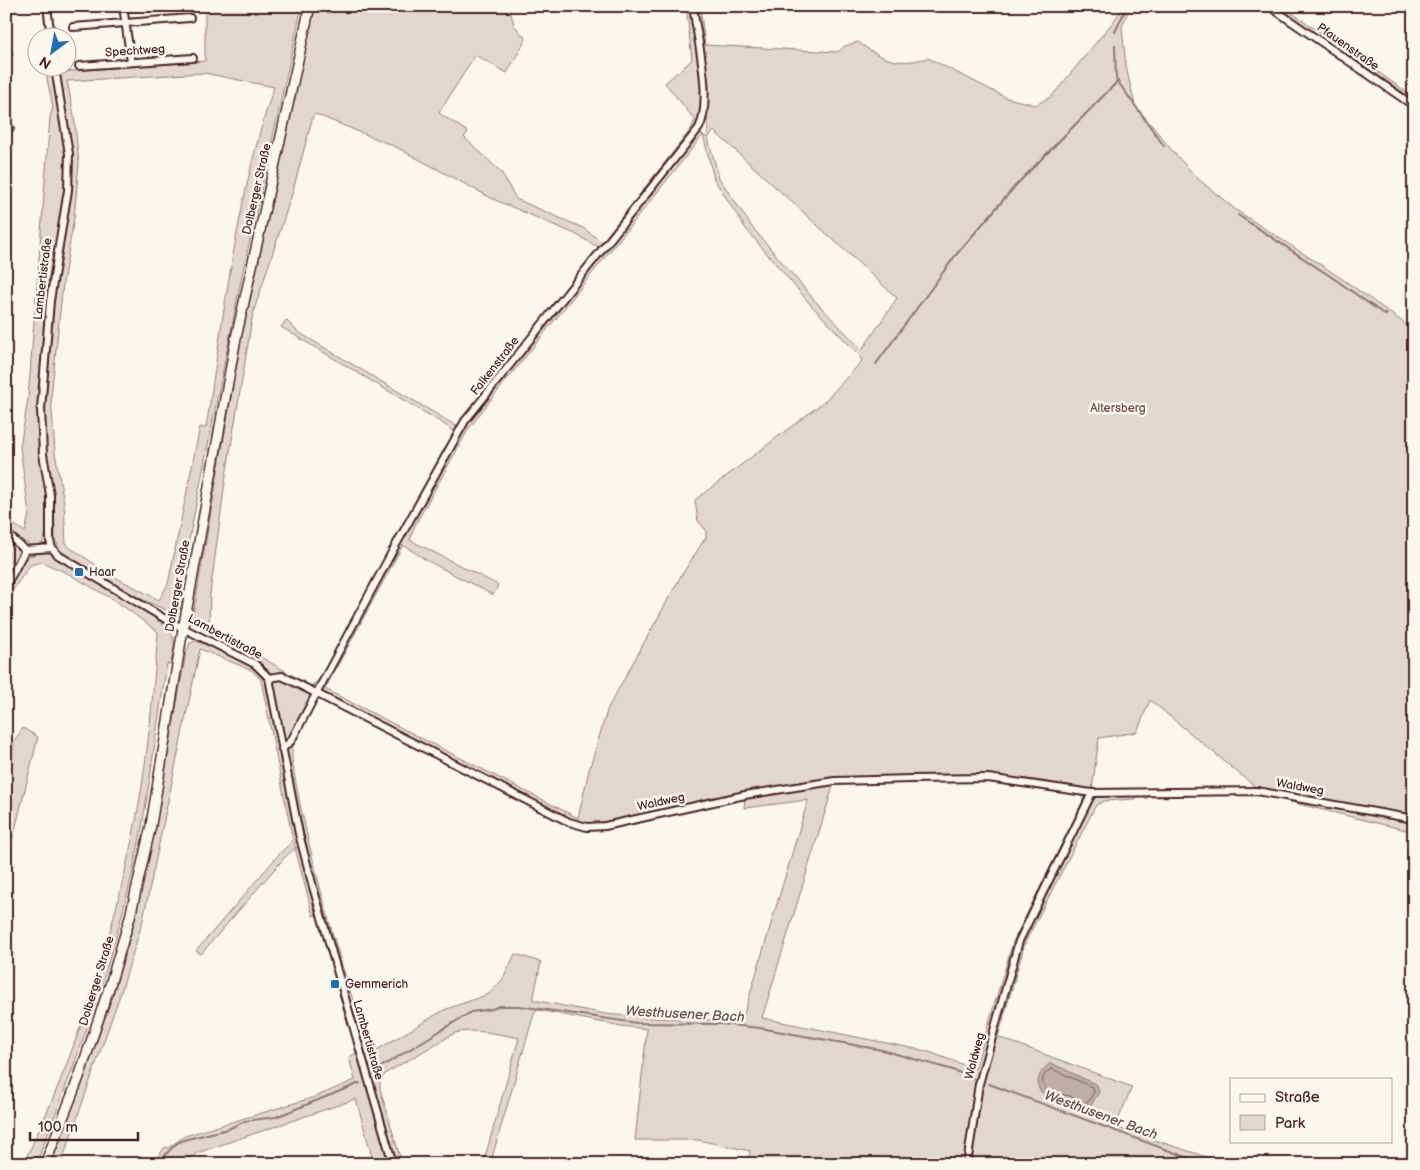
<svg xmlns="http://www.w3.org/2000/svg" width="1420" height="1170" viewBox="0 0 1420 1170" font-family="'Balsamiq Sans',sans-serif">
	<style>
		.green { fill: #e2d7d0; stroke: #967b7e; fill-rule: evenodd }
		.water { fill: #bfadaa; stroke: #907477 }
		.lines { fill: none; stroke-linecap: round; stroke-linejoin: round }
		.shore { stroke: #79585e; stroke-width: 1 }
		.stream { stroke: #907477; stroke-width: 2 }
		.minor-casing { stroke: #4a1f2b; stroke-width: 10 }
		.secondary-casing { stroke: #4a1f2b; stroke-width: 12 }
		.minor { stroke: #fbf7ec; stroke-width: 6 }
		.secondary { stroke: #fbf7ec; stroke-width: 9 }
		.poi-dot { fill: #1f6fb2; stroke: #fbf7ec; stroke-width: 2 }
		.labels { text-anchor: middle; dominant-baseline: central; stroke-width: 5; stroke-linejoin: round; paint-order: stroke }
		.street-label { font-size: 12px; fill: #4a1f2b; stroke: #fbf7ec }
		.park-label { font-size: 12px; fill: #704d54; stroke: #fbf7ec }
		.poi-label { font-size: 12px; fill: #4a1f2b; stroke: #fbf7ec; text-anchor: start }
		.water-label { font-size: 14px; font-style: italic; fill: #6d4a51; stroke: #fbf7ec }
	</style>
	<rect width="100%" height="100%" fill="#fbf7ec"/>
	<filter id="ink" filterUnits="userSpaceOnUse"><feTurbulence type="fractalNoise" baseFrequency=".02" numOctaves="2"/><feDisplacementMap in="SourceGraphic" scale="10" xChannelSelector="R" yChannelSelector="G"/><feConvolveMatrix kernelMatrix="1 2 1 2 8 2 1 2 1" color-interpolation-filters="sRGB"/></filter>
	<g filter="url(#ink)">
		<path class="green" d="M205 6H302L241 280 180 585 184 587 180 610 173 613 141 599 70 558 60 550 55 539 54 495 46 453 45 409 53 302 72 190V154L60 72 205 61ZM204 73 274 87C237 195 224 315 206 428L200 427 168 584 159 600 111 575 66 545 64 503 55 453 51 397 63 283 74 218 79 164 74 115 67 81Z
			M315 6H509L514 25 526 39 507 73 475 55 439 113 468 132 464 137 501 172 516 199 583 228 602 242 691 129 695 120 665 83 692 60 686 6H690C695 41 710 100 694 131L600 248 575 234 493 199 394 146 315 114 313 116 292 194 253 313 225 482 210 594 209 627 311 686 319 680 454 433 447 426 281 327 286 320 298 332 458 427 506 367 454 432 319 682 312 686 283 674 271 673 198 625 193 615 241 340Z
			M695 6H700L705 45 838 52 845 46 858 42C883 60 897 66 928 58L1007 98 1036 105 1052 96 1113 22 1124 6H1130L1122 27 1126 67 1135 105 1176 155 1197 178 1236 210 1341 278 1414 330V832L1257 794 1258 789 1150 700 1137 732 1099 738 1092 790 987 777 834 783 762 1018 926 1051 975 1069 1013 942 1083 801V797L1074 793 1084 795 1086 798 1018 940 979 1071 965 1164H747L750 1151 698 1140H635L647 1029 621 1026 538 1010 534 1014 490 1164H483L519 1038C498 1034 475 1028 455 1033L386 1073 380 1081V1089L402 1164H397C357 1029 314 894 287 756L288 748 295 741C294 744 292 748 292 752 290 785 355 1032 375 1051L444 1010 489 994 503 979 515 954 541 962 533 1000 605 1014 649 1018 742 1021 808 800 744 808 745 798 604 824H589L568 819 325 695 322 688 393 553 468 422 696 136 700 133 708 138 706 90ZM714 131 897 298 862 350 816 302 752 227 719 178 708 138ZM703 135 714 179 746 229 810 304 859 355 862 361 825 401 695 500 698 521 706 530V537L681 576 608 708 589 770 578 818 325 689 403 545 426 560 493 595 498 585 410 540 415 525 468 430 482 411Z
			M1272 6H1282L1414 97V104Z
			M52 73C58 100 65 127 66 155 67 203 52 251 46 298 41 337 41 377 43 416 44 443 54 524 42 544L31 546 6 529V519L25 532 29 514 20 447 28 399 50 117 53 107 46 74Z
			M6 536 15 542 20 552 6 583V569L10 562Z
			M48 552C72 568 165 616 173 637 176 645 172 656 171 664H167C158 716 152 769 143 821 122 939 80 1053 36 1164H23C76 1057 113 937 136 820 148 759 153 695 158 632L119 603 69 574 42 562 30 565 6 600C6 587 18 565 28 557 34 553 42 553 48 552Z
			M196 641C222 652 253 660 267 686L298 840 294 844 296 848H300L317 914 313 916 295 848 285 857 201 954 196 951 281 852 293 841 261 680 251 670 200 649 143 920 122 989 61 1164H51C82 1083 114 1001 135 917 156 830 170 741 186 653L190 643Z
			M280 678 312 695 288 741 284 739 274 685V681Z
			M23 728 38 737 8 858 6 857V770L13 759 14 741Z
			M1148 794V798L1104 801 1096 805 1025 943 998 1037 1132 1087 1115 1127 1228 1164H969L980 1086 1021 942 1093 800 1099 795Z
			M357 1053 390 1164H374L356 1099 197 1153 180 1164H153L165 1147 168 1148 185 1136 315 1097 355 1080 349 1057Z"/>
		<path class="water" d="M1051 1063 1097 1085 1099 1092 1088 1110C1078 1109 1075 1103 1067 1100 1062 1099 1056 1100 1051 1098 1031 1092 1036 1072 1051 1063Z"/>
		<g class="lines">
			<path class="shore" d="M1052 1069 1092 1087 1094 1092 1089 1101 1083 1104 1070 1096 1053 1093 1046 1090C1040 1081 1042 1073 1052 1069Z"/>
			<path class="stream" d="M1277 6 1278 7
				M1283 11 1342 52
				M1115 32 1127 6
				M1115 45 1116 79 1164 146
				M1346 54 1409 97
				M1238 215 1336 280 1385 315 1387 314
				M876 364 955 256 1017 184 1118 81
				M376 1070 471 1012 492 1009 500 1006H519L637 1023 721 1024 760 1028 882 1050 953 1070 975 1079
				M989 1084 1205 1164
				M161 1164 165 1155 177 1143 187 1139 228 1129 245 1121 276 1117 360 1083"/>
			<defs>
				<path id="minor" d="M47 6 51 38
					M123 6 131 62
					M1269 6 1414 106
					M73 27 190 18
					M6 51 8 53
					M79 66 193 58
					M55 68 69 154 68 190 50 301 41 409 43 454 50 495V541L52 548 58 555 167 620 255 664 269 678 299 834 313 887 393 1164
					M6 128H10
					M6 533 25 550
					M25 550 52 548
					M6 586 25 550
					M269 678 282 676 569 822 587 827 605 826 745 795 834 781 911 779 988 778 1092 793 1257 791 1414 819
					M282 749 291 741 392 552 465 421 699 128C713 100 697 38 693 6
					M967 1164 979 1084 1019 941 1092 793"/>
				<path id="secondary" d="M45 1164 79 1077 110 985 130 917 151 825 181 641 236 338 310 6"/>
			</defs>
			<use href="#minor" class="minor-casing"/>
			<use href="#secondary" class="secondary-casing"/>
			<use href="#minor" class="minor"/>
			<use href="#secondary" class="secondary"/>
		</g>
	</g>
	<g class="poi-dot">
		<rect x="74" y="567" width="10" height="10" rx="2.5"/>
		<rect x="330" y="979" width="10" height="10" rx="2.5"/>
	</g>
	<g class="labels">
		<g class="street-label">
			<text transform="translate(1348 47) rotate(35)">Pfauenstraße</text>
			<text transform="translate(135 51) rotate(-4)">Spechtweg</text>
			<text transform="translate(257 189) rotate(-77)">Dolberger Straße</text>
			<text transform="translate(43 279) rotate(-83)">Lambertistraße</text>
			<text transform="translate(495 366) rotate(-52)">Falkenstraße</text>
			<text transform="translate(178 586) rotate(-80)">Dolberger Straße</text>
			<text transform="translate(225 637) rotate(28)">Lambertistraße</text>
			<text transform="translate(1300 787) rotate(10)">Waldweg</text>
			<text transform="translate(661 802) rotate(-12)">Waldweg</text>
			<text transform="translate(97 981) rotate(-73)">Dolberger Straße</text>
			<text transform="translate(368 1040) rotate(74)">Lambertistraße</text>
			<text transform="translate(975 1056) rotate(-75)">Waldweg</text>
		</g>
		<g class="park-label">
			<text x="1118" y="408">Altersberg</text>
		</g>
		<g class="poi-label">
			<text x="89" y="572">Haar</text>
			<text x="345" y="984">Gemmerich</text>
		</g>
		<g class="water-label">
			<text transform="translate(685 1014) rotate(3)">Westhusener Bach</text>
			<text transform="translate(1101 1115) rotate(20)">Westhusener Bach</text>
		</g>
	</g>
	<rect width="1420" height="1170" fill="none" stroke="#fbf7ec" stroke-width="25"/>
	<rect x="12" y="12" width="1395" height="1145" fill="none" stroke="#4a1f2b" stroke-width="2" filter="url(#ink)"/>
	<rect x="1230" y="1078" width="162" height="65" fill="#fbf7ec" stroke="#b4a19f"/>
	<rect x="1240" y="1094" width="25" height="8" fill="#fbf7ec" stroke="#b4a19f"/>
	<text x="1275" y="1102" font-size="15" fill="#4a1f2b">Straße</text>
	<rect x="1240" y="1115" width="25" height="15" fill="#e2d7d0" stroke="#b4a19f"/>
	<text x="1275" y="1128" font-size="15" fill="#4a1f2b">Park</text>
	<g transform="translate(52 52) rotate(212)"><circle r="24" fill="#fbf7ec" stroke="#b4a19f"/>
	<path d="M0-4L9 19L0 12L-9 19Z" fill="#1f6fb2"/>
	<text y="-8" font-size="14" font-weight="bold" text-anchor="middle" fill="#4a1f2b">N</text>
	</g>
	<path d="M30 1132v8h108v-8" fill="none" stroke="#4a1f2b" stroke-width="2.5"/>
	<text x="38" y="1132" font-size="15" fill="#4a1f2b" stroke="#fbf7ec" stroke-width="4" paint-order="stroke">100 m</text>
</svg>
